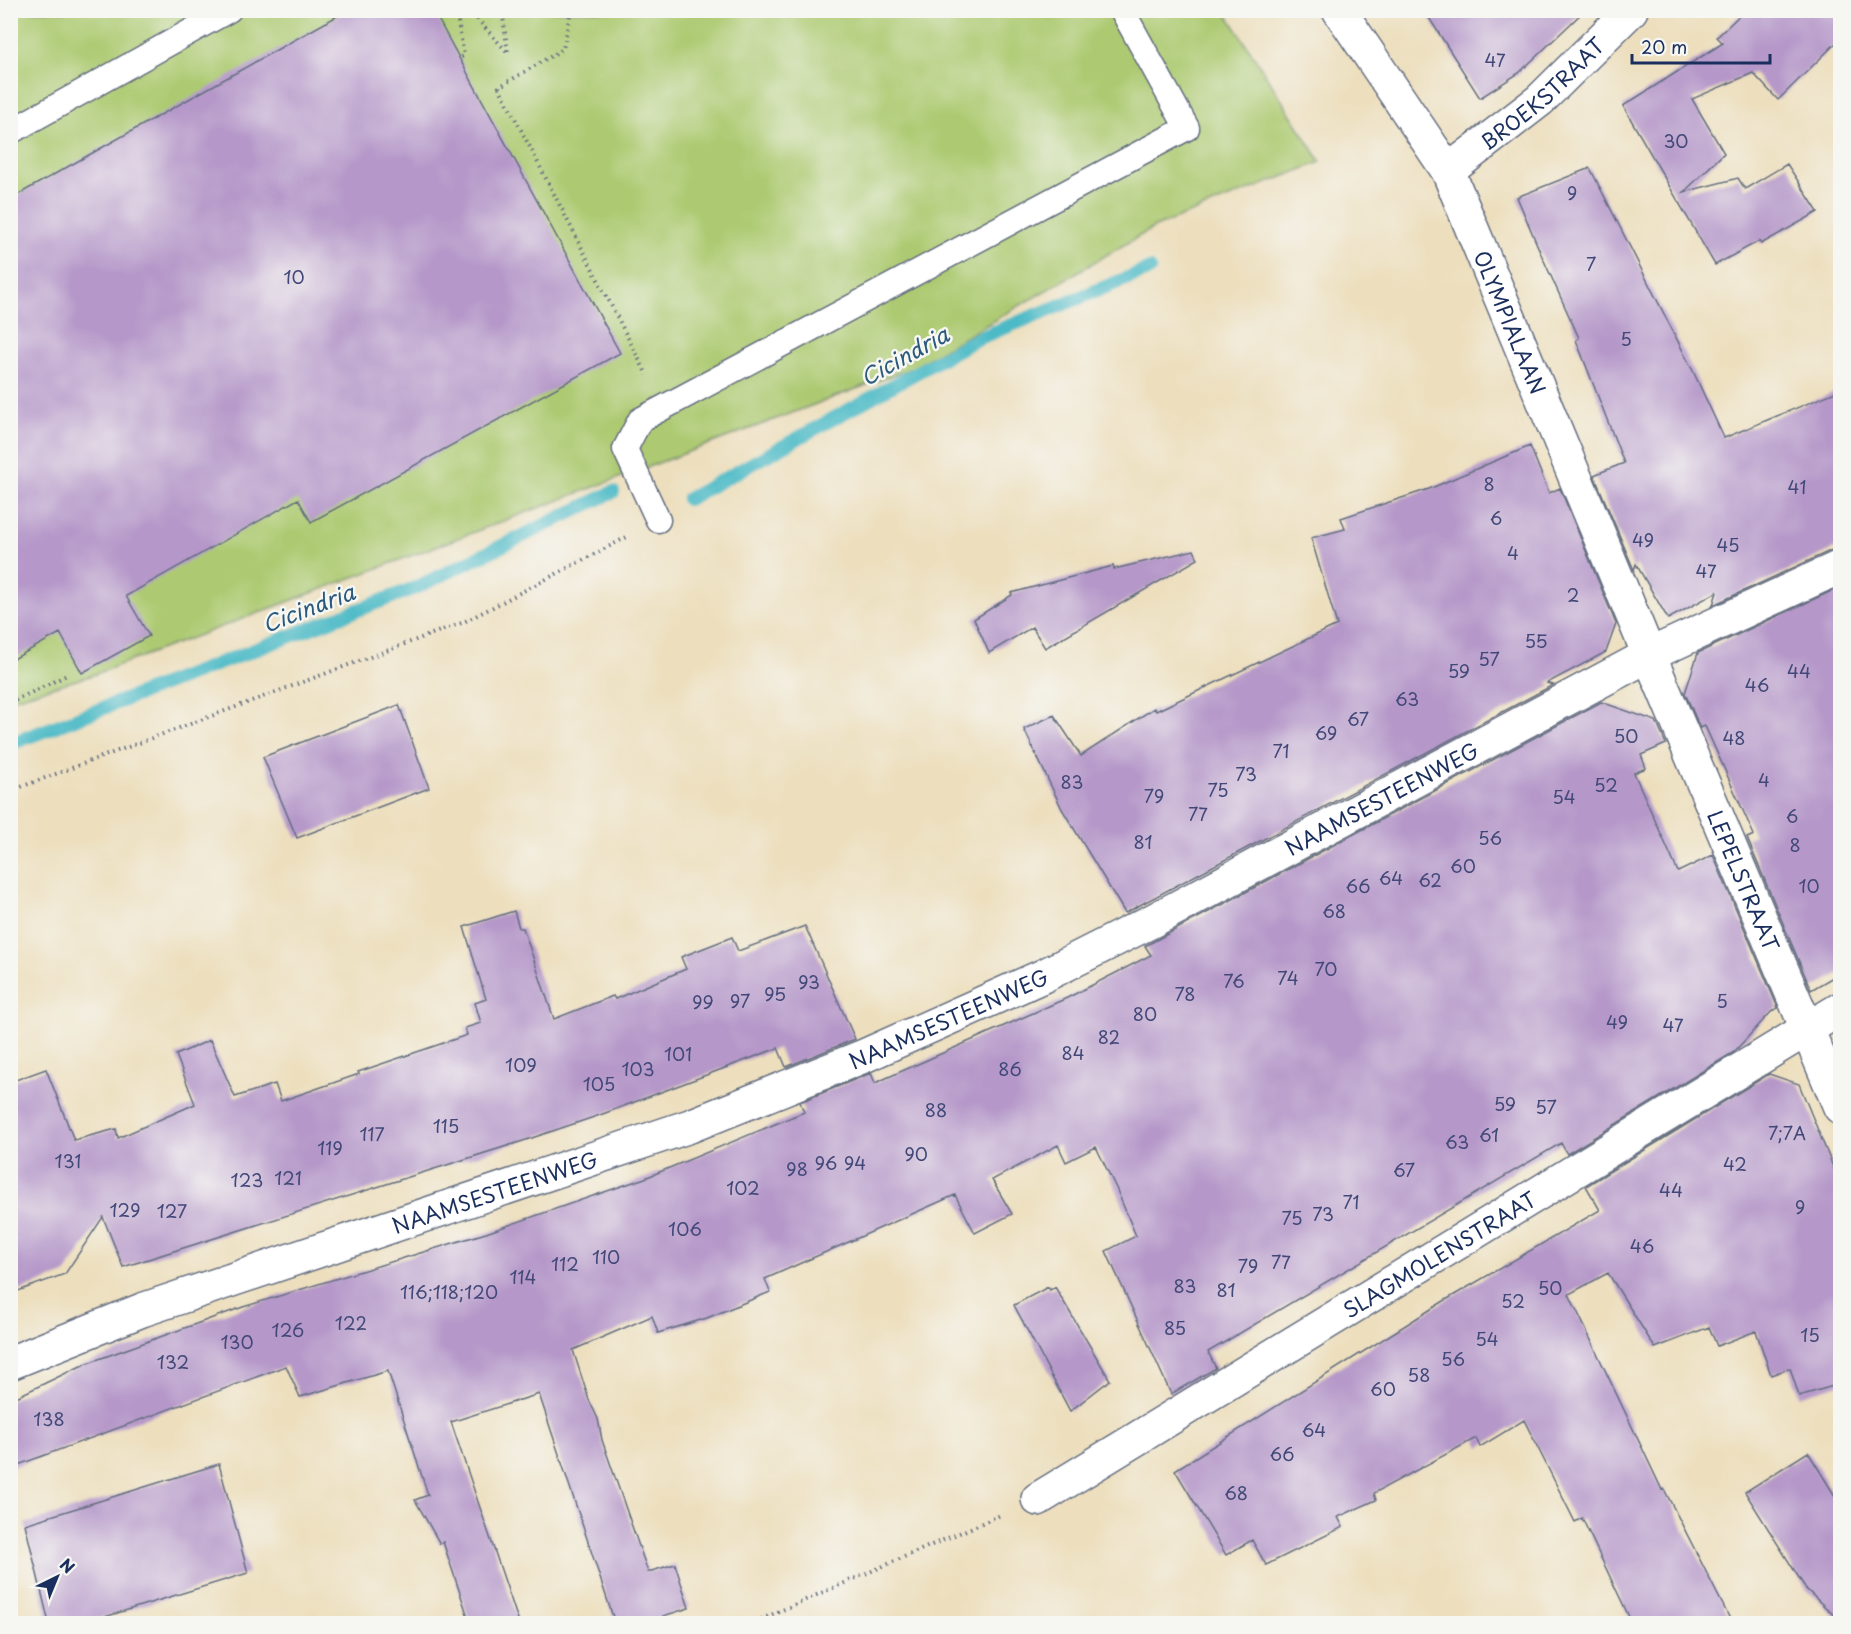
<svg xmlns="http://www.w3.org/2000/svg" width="1851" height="1634" viewBox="0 0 1851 1634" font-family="'Playpen Sans',sans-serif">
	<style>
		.green { fill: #adca72; stroke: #647c68; stroke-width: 1.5 }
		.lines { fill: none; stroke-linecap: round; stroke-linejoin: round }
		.stream { stroke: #4cbac6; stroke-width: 14 }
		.building { fill: #b598c9 }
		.lane-casing { stroke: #646d80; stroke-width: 27 }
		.street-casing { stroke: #646d80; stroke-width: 36 }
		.path { stroke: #646d80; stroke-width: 4; stroke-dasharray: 1.5 4.5; stroke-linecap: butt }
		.lane { stroke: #fff; stroke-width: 24 }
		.street { stroke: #fff; stroke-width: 33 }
		.labels { text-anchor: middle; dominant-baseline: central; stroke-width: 5; stroke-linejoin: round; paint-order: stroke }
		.number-label { font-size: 18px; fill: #424979 }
		.street-label { font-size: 21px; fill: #1b2f5e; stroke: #f6f6f2 }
		.water-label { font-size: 22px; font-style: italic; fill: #2a597d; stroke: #f6f6f2 }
	</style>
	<rect width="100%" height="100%" fill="#f6f6f2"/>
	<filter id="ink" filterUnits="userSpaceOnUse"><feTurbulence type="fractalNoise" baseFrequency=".0167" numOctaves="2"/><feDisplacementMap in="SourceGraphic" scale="12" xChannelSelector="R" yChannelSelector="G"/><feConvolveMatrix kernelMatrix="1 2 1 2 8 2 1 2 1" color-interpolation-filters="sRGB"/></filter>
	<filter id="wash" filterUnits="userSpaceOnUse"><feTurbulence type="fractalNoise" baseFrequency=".008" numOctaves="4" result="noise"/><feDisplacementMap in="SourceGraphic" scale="24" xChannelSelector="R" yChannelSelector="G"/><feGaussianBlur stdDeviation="1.35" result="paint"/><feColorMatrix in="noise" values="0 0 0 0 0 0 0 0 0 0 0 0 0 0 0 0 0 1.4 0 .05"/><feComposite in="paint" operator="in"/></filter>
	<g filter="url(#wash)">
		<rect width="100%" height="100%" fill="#eddfbe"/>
		<path class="green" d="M11 11H1225L1321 162 1155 227 912 368 90 676 11 699Z"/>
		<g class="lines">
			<path class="stream" d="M688 499 977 339 1150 269
				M10 744 415 588 613 492"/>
		</g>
		<g id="blocks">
			<path class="building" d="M348 10H433L620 353 311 522 298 499 126 596 149 636 82 673 60 633 10 661V199Z
				M1424 10H1585L1519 73 1480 98Z
				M1745 10H1840V39L1778 100 1753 73 1692 99 1724 153 1684 192 1738 178 1745 189 1787 164 1818 212 1761 244 1759 241 1715 265 1623 106 1723 43 1717 37Z
				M1590 168 1693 371 1724 438 1840 390V548L1832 550 1713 605 1717 592 1668 619 1636 564 1634 570 1594 475 1624 463 1576 340 1579 338 1541 254 1517 197Z
				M1530 446 1549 493 1560 488 1616 624 1606 652 1547 683 1553 685 1125 913 1062 809 1024 729 1054 715 1081 756 1154 708 1156 711 1337 625 1311 538 1345 529 1341 518 1429 489Z
				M1194 550 1198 559 1045 648 1032 627 989 653 974 619 1012 595 1011 593 1113 566 1114 569Z
				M1840 587V973L1811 990 1747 838 1754 835 1705 726 1700 728 1685 693 1698 653Z
				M1601 702 1656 721 1666 744 1641 755 1646 768 1634 773 1678 872 1713 855 1778 1008 1771 1012 1734 1052 1567 1154 1561 1143 1208 1352 1216 1368 1171 1394 1106 1251 1136 1236 1116 1188 1096 1147 1066 1162 1058 1145 992 1180 1012 1214 975 1233 955 1195 765 1279 770 1292 707 1318 658 1333 652 1316 573 1350 589 1400 598 1419 602 1440 648 1572 675 1564 689 1608 663 1616 665 1623H615L539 1394 451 1422 519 1623H470L443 1542 440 1544 415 1500 428 1495 388 1371 300 1397 286 1366 10 1468V1400L85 1364 243 1307 486 1233 645 1178 804 1112 800 1102 871 1073 875 1083 1067 998 1151 955 1145 946Z
				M399 705 429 788 297 838 263 757Z
				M514 911 519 928H523L554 1019 613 996 615 999 686 969 681 957 732 937 738 951 805 926 855 1039 786 1067 778 1048 600 1115 523 1141 123 1267 103 1217 65 1274 10 1294V1082L46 1069 74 1140 116 1129 118 1138 195 1104 176 1055 210 1040 235 1097 275 1084 281 1101 359 1074 358 1072 467 1035 465 1028 481 1023 475 1003 486 999 464 927Z
				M1769 1074 1799 1084 1840 1184V1384L1799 1396 1790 1368 1771 1375 1756 1331 1717 1346 1709 1327 1655 1348 1608 1273 1569 1294 1662 1490 1664 1489 1732 1623H1632L1582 1518 1575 1522 1524 1420 1480 1447 1476 1438 1374 1493 1376 1500 1338 1517 1343 1527 1266 1565 1252 1540 1226 1555 1175 1470 1444 1301 1600 1210 1586 1186Z
				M1048 1287 1050 1290 1055 1287 1110 1380 1070 1411 1014 1305Z
				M1808 1452 1840 1504V1621L1806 1589 1745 1492Z
				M219 1464 248 1573 85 1623H49L25 1524Z"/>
		</g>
	</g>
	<g filter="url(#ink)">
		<use href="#blocks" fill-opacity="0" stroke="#646d80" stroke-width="1.5"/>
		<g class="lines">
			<defs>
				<path id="lane" d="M10 132 229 10
					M658 520 625 449 640 420 1187 128 1122 10"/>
				<g id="street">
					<path id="s1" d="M1339 10 1448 171 1649 655 1840 1107"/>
					<path id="s2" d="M1448 171 1540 100 1631 10"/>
					<path id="s3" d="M10 1363 142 1310 690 1126 864 1056 1043 976 1152 921 1649 655 1840 567"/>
					<path id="s4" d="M1038 1499 1840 1009"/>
				</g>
			</defs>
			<use href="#lane" class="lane-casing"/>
			<use href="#street" class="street-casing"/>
			<path class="path" d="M456 10 464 56 459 58
				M469 10 508 53 502 10
				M571 10 563 49 499 87 647 375
				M437 14 442 10
				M10 703 67 675
				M10 791 464 622 627 537
				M750 1624 1003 1514"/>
			<use href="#lane" class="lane"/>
			<use href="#street" class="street"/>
		</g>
	</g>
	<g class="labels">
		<g class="number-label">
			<text x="1495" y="59">47</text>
			<text x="1676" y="140">30</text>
			<text x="1572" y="192">9</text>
			<text x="1591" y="263">7</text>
			<text x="294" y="276">10</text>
			<text x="1626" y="338">5</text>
			<text x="1489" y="483">8</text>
			<text x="1797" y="486">41</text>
			<text x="1496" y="517">6</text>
			<text x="1643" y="539">49</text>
			<text x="1728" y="544">45</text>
			<text x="1513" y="552">4</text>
			<text x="1706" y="570">47</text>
			<text x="1573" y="594">2</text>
			<text x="1536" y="640">55</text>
			<text x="1489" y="658">57</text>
			<text x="1459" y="670">59</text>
			<text x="1799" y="670">44</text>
			<text x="1757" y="684">46</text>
			<text x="1407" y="698">63</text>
			<text x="1358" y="718">67</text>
			<text x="1326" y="732">69</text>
			<text x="1626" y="735">50</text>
			<text x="1734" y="737">48</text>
			<text x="1281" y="750">71</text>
			<text x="1246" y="773">73</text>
			<text x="1764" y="779">4</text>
			<text x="1072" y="781">83</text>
			<text x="1606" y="784">52</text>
			<text x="1218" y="789">75</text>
			<text x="1154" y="795">79</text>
			<text x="1564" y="796">54</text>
			<text x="1198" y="813">77</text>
			<text x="1792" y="815">6</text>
			<text x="1490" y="837">56</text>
			<text x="1143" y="841">81</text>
			<text x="1795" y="844">8</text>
			<text x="1463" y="865">60</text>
			<text x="1391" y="877">64</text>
			<text x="1430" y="879">62</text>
			<text x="1358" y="885">66</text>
			<text x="1809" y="885">10</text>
			<text x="1334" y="910">68</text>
			<text x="1326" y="968">70</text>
			<text x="1288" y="977">74</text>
			<text x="1234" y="980">76</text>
			<text x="809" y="981">93</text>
			<text x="775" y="993">95</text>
			<text x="1185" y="993">78</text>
			<text x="740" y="1000">97</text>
			<text x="1722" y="1000">5</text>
			<text x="703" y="1001">99</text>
			<text x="1145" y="1013">80</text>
			<text x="1617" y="1021">49</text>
			<text x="1673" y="1024">47</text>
			<text x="1109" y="1036">82</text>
			<text x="1073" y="1052">84</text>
			<text x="678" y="1053">101</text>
			<text x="521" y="1064">109</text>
			<text x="638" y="1068">103</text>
			<text x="1010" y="1068">86</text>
			<text x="599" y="1083">105</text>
			<text x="1505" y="1103">59</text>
			<text x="1546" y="1106">57</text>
			<text x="936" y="1109">88</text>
			<text x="446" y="1125">115</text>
			<text x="1787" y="1132">7;7A</text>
			<text x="372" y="1133">117</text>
			<text x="1489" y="1134">61</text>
			<text x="1457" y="1141">63</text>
			<text x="330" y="1147">119</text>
			<text x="916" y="1153">90</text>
			<text x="68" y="1160">131</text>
			<text x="826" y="1162">96</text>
			<text x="855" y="1162">94</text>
			<text x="1735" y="1163">42</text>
			<text x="797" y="1168">98</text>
			<text x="1404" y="1169">67</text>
			<text x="288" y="1177">121</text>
			<text x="247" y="1179">123</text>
			<text x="743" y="1187">102</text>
			<text x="1671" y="1189">44</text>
			<text x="1351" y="1201">71</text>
			<text x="1800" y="1206">9</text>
			<text x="125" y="1209">129</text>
			<text x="172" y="1210">127</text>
			<text x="1323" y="1213">73</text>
			<text x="1292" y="1217">75</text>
			<text x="685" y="1228">106</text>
			<text x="1642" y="1245">46</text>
			<text x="606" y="1256">110</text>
			<text x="1281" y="1261">77</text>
			<text x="565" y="1263">112</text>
			<text x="1248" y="1265">79</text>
			<text x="523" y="1276">114</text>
			<text x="1185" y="1285">83</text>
			<text x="1550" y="1287">50</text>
			<text x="1226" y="1289">81</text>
			<text x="449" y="1291">116;118;120</text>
			<text x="1513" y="1300">52</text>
			<text x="351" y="1322">122</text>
			<text x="1175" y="1327">85</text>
			<text x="288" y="1329">126</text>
			<text x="1810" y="1334">15</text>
			<text x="1487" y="1338">54</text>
			<text x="237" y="1341">130</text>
			<text x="1453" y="1358">56</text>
			<text x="173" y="1361">132</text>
			<text x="1419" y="1374">58</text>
			<text x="1383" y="1388">60</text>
			<text x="49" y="1418">138</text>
			<text x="1314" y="1429">64</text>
			<text x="1282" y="1453">66</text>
			<text x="1236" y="1492">68</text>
		</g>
		<g class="street-label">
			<text stroke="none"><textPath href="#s2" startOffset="122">BROEKSTRAAT</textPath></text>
			<text stroke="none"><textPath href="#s1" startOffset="358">OLYMPIALAAN</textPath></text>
			<text stroke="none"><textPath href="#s3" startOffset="1486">NAAMSESTEENWEG</textPath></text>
			<text stroke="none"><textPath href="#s1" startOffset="963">LEPELSTRAAT</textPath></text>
			<text stroke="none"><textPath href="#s3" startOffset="1000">NAAMSESTEENWEG</textPath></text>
			<text stroke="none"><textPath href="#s3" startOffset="514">NAAMSESTEENWEG</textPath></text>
			<text stroke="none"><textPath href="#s4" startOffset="470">SLAGMOLENSTRAAT</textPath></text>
		</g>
		<g class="water-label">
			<text transform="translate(904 355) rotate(-29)">Cicindria</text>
			<text transform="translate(308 607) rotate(-21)">Cicindria</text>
		</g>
	</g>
	<rect width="1851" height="1634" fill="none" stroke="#f6f6f2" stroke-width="36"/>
	<g transform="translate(57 1577) rotate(43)" stroke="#f6f6f2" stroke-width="4.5" paint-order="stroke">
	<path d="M0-4.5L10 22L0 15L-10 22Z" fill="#1b2f5e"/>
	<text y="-9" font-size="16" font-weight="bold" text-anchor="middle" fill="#1b2f5e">N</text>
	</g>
	<path d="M1632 54v9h138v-9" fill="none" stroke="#1b2f5e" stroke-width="3"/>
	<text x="1641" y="54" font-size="18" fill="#1b2f5e" stroke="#f6f6f2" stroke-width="4.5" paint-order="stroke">20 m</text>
</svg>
